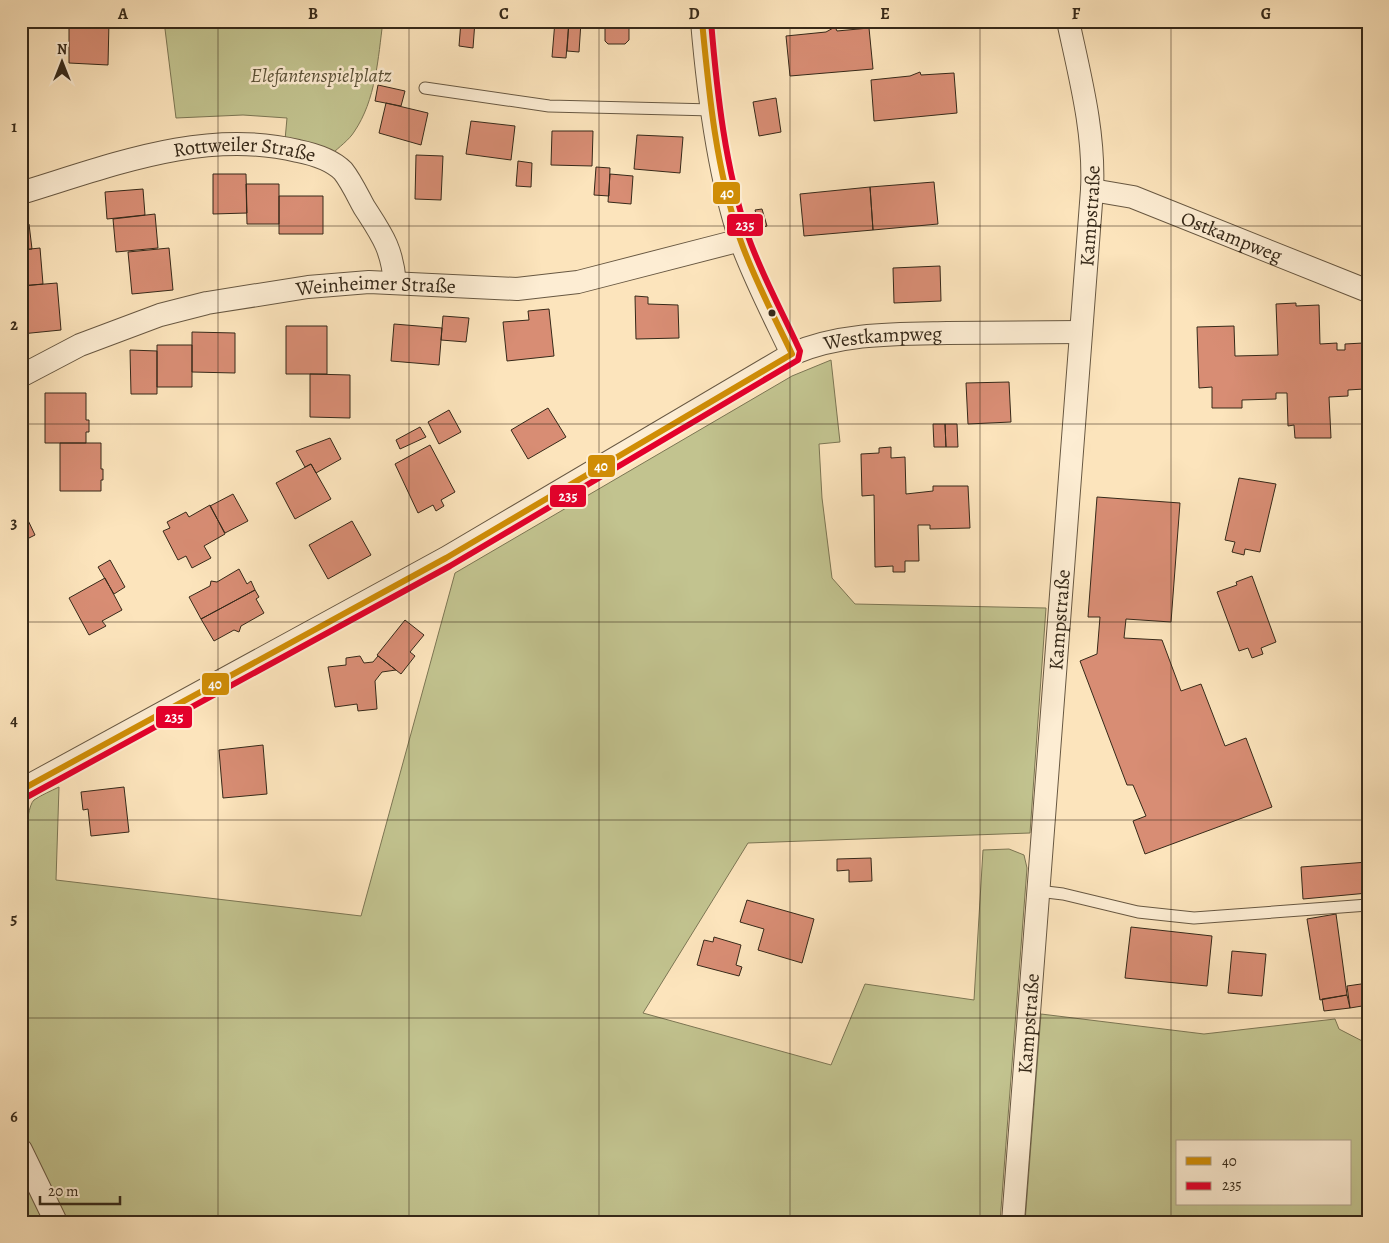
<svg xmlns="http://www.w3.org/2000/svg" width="1389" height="1243" font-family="Alegreya,serif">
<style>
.green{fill:#c2c38f;stroke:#7c7654;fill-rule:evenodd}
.building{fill:#d88d74;stroke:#362919}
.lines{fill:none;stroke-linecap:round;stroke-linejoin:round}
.service-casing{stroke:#685842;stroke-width:13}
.minor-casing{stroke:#685842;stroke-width:24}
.service{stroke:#fdedd3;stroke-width:11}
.minor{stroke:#fdedd3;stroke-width:22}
.bus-1-casing{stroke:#fdedd3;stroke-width:10}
.bus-2-casing{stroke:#fdedd3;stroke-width:10}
.bus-1{stroke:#d08d05;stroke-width:6}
.bus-2{stroke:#e4002b;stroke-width:6}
.grid{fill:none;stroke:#362919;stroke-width:1;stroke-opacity:0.55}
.bus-dot{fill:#362919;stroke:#fdedd3;stroke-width:2}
.labels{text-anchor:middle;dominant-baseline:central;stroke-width:5;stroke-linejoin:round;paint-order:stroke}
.park-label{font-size:20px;font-style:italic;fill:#595036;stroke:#fdedd3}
.street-label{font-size:20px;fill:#362919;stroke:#fdedd3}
.line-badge{stroke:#fdedd3;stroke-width:2}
.badge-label{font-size:14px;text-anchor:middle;font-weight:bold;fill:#fff}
.neatline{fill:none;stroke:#362919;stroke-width:2}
.grid-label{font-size:16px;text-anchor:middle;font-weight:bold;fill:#362919}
</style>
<rect width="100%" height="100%" fill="#fce4bc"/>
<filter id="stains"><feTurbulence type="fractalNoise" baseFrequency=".004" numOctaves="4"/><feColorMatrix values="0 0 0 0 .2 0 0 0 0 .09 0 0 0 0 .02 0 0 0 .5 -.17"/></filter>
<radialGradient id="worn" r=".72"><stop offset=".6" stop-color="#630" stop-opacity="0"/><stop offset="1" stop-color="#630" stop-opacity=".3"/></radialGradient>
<!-- green -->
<path class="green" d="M 164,21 L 383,21 C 378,58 376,100 354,132 C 349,140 339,147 332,154 L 285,140 L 287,118 L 243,115 L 176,118 Z
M 831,360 L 840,442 L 819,444 L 822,498 L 832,578 L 855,604 L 1046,608 L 1030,833 L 748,843 L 643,1013 L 831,1065 L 865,984 L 974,1000 L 983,850 L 1009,849 L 1024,855 L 1027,868 L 1000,1222 L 64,1222 L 21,1126 L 21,892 C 24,874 24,809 34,800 C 41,795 51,791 59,787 L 56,880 L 361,916 L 455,573 L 792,376 Z
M 1041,1014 L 1204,1034 L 1335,1019 L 1339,1029 L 1368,1044 L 1368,1222 L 1025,1222 ZM 1178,1142 L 1350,1142 L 1350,1204 L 1178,1204 Z
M 21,1168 L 47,1222 L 21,1222 Z"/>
<!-- building -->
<path class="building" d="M 69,21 L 109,21 L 108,65 L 69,63 Z
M 461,21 L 475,21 L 473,48 L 459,46 Z
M 555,21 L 569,21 L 566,58 L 552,57 Z
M 569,21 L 581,22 L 579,52 L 567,51 Z
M 589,21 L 629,21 L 629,40 L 625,44 L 608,44 L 605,41 L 605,27 L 589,26 Z
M 835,27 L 837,31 L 869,28 L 873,69 L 790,76 L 786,36 L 826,32 Z
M 920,72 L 921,75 L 954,73 L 957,113 L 874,121 L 871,80 L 910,76 Z
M 378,85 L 405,91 L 401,106 L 375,101 Z
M 776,98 L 781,132 L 759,136 L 753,102 Z
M 386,103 L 428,113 L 421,145 L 379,133 Z
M 471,121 L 515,126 L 511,160 L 466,154 Z
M 552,131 L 593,131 L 592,166 L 551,165 Z
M 637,135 L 683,137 L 680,173 L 634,169 Z
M 416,155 L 443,156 L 441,200 L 415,199 Z
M 518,161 L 532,163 L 531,187 L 516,186 Z
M 596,167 L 610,168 L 609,196 L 594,195 Z
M 213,174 L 246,174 L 247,213 L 213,214 Z
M 610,174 L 633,176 L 631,204 L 608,202 Z
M 934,182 L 938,224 L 873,230 L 870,187 Z
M 246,184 L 279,184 L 279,224 L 247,224 Z
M 870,187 L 873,230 L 804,236 L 800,194 Z
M 143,189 L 145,215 L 107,219 L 105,192 Z
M 279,196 L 323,196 L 323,234 L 279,234 Z
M 762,209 L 767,226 L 760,228 L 755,210 Z
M 155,214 L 158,248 L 116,252 L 113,219 Z
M 21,224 L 29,224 L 32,249 L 21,250 Z
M 40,248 L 43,284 L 21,286 L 21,250 Z
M 169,248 L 173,290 L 132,294 L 128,252 Z
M 940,266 L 941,301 L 894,303 L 893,268 Z
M 57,283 L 61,330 L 21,334 L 21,286 Z
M 635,296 L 648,297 L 648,304 L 678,305 L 679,338 L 636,339 Z
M 1296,303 L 1296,306 L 1319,305 L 1320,344 L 1337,343 L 1337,350 L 1345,350 L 1345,344 L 1363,343 L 1364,389 L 1348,390 L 1348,396 L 1329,397 L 1331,438 L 1295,438 L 1294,425 L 1288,426 L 1287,393 L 1276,393 L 1276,399 L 1242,400 L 1242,408 L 1212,408 L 1212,387 L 1199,388 L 1197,327 L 1234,326 L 1235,356 L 1278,355 L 1276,304 Z
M 549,309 L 554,356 L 507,361 L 503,322 L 529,320 L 528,311 Z
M 443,316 L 469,318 L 466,342 L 441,340 Z
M 394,324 L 442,328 L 439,365 L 391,361 Z
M 286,326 L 327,326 L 327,374 L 286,374 Z
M 192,332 L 235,333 L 235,373 L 192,372 Z
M 157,345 L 192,345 L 192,387 L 157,387 Z
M 130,350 L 157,351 L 157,394 L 131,394 Z
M 310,374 L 350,375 L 350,418 L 310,417 Z
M 1009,382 L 1011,422 L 968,424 L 966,383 Z
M 45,393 L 86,393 L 86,420 L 89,420 L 89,432 L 86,432 L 86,443 L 45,443 Z
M 548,408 L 566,437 L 528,459 L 511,430 Z
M 449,410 L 461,432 L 439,444 L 428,422 Z
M 933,424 L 945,424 L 946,447 L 934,447 Z
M 945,424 L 957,424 L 958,447 L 946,447 Z
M 420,427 L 426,437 L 400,449 L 396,440 Z
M 330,438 L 341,459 L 316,473 L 311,464 L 305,467 L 296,451 Z
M 60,443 L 101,443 L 101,469 L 103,469 L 103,480 L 101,480 L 101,491 L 60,491 Z
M 430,445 L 455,492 L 441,500 L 444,506 L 436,511 L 433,505 L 418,513 L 395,464 Z
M 891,447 L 891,458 L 905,457 L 906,494 L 933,491 L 933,486 L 968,486 L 970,528 L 930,529 L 930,525 L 918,525 L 919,561 L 905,561 L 905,572 L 893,572 L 893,566 L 875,567 L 874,495 L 862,496 L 861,454 L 879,453 L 879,448 Z
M 311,464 L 331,499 L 295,519 L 276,483 Z
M 1239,478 L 1276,484 L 1260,552 L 1245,549 L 1244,555 L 1232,552 L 1235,542 L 1225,540 Z
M 233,494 L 248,521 L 225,533 L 210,506 Z
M 1097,497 L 1180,503 L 1171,622 L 1126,619 L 1124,638 L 1162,640 L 1181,691 L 1201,684 L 1225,746 L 1246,738 L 1272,807 L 1145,854 L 1133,821 L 1146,816 L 1133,785 L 1127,785 L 1080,661 L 1097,654 L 1100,617 L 1088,617 Z
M 210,505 L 225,534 L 204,546 L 211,558 L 192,568 L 186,556 L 178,560 L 163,531 L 170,528 L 167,522 L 186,512 L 189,517 Z
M 25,514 L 35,535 L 21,542 L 21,516 Z
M 352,521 L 371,555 L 328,579 L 309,545 Z
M 110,560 L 125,587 L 114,594 L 98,567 Z
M 239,569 L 247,584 L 251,581 L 255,590 L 201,619 L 189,597 L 210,586 L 211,581 L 217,582 Z
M 1252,576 L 1276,642 L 1261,648 L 1263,654 L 1252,658 L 1248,648 L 1239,651 L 1217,592 L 1237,585 L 1236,582 Z
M 105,578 L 122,610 L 102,621 L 106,626 L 89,635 L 69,598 Z
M 255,590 L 259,597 L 256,599 L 264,613 L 241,626 L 239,632 L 234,630 L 214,641 L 201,619 Z
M 405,620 L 424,635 L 410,652 L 415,656 L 401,674 L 377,655 Z
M 360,656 L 364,663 L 373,662 L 378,656 L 396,670 L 382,672 L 375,681 L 377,709 L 358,711 L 357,704 L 335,707 L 328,667 L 346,665 L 346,658 Z
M 263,745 L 267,794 L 223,798 L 219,750 Z
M 124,787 L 129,832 L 91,836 L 88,809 L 83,810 L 81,792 Z
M 871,858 L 872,881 L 849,882 L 849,870 L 837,871 L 837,859 Z
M 1368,862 L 1368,893 L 1303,899 L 1301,867 Z
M 747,900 L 814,919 L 802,963 L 758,950 L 764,929 L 740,922 Z
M 1336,914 L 1347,995 L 1320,1000 L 1307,919 Z
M 1131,927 L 1212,936 L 1207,986 L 1125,978 Z
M 714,937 L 741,945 L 736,965 L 742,967 L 739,976 L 697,965 L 704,940 L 713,942 Z
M 1232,951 L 1266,954 L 1262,996 L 1228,993 Z
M 1368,983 L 1368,1005 L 1350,1008 L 1347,986 Z
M 1347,995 L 1350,1008 L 1324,1011 L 1322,999 Z"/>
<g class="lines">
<!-- service casing -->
<g class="service-casing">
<path id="service" d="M 425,88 L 549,106 L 713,110
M 1038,891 L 1063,894 L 1138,912 L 1194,918 L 1368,905"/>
</g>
<!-- minor casing -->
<g class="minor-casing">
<g id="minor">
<path d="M 702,21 C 708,92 718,172 740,239 C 754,278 774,316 792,354"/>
<path id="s1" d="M 1092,190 L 1133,197 L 1368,291"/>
<path id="s2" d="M 21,193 C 110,166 204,128 298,151 C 313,154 332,160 343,171 C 351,181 358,196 364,207 C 382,235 392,248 395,283"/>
<path id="s3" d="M 21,376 L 80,345 L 160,315 L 207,303 L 308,287 L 369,282 L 517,289 L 578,282 L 741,240"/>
<path id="s4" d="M 21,790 L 446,558 L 792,354 C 841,333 894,334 947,333 C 991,333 1036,332 1081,332"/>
<path d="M 21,1150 L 56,1222"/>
<path id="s5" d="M 1013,1222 L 1092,190 C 1095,133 1080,77 1068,21"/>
</g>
</g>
<!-- service -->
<use href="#service" class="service"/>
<!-- minor -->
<use href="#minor" class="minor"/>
<!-- bus-1 casing -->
<g class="bus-1-casing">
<path id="bus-1" d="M 702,21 C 709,94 716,169 740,239 C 754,279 774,316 792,354
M 21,790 L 446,558 L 792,354"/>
</g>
<!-- bus-2 casing -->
<g class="bus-2-casing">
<path id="bus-2" d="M 25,798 L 450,566 L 798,360 L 800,351 C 783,313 762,276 748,236 C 725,167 717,93 711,21"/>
</g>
<!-- bus-1 -->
<use href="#bus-1" class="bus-1"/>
<!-- bus-2 -->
<use href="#bus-2" class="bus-2"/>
</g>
<!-- grid -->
<path class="grid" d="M 218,21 L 218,1222M 409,21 L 409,1222M 599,21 L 599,1222M 790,21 L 790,1222M 980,21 L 980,1222M 1171,21 L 1171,1222M 21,226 L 1368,226M 21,424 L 1368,424M 21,622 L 1368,622M 21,820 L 1368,820M 21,1018 L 1368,1018"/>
<!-- markers -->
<circle class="bus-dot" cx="772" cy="313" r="4.5"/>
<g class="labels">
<!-- park labels -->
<g class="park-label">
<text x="321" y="75">Elefantenspielplatz</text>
</g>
<!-- street labels -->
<g class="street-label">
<text stroke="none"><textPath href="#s2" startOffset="230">Rottweiler Straße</textPath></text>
<text stroke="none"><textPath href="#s5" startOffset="1009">Kampstraße</textPath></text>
<text stroke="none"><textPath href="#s1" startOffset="148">Ostkampweg</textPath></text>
<text stroke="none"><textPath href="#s3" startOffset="371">Weinheimer Straße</textPath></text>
<text stroke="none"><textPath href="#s4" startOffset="979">Westkampweg</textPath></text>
<text stroke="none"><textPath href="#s5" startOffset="604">Kampstraße</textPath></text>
<text stroke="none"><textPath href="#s5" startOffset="199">Kampstraße</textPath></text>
</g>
</g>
<g class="line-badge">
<rect x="712" y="181" width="29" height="24" rx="5" fill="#d08d05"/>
<rect x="726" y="213" width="38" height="24" rx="5" fill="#e4002b"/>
<rect x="587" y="454" width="29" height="24" rx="5" fill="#d08d05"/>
<rect x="549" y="484" width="38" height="24" rx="5" fill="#e4002b"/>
<rect x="201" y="672" width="29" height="24" rx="5" fill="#d08d05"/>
<rect x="155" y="705" width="38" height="24" rx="5" fill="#e4002b"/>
</g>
<g class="badge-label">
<text x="727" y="198">40</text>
<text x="745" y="230">235</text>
<text x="601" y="471">40</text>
<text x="568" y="501">235</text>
<text x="215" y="689">40</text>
<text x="174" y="722">235</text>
</g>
<!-- margin -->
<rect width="1389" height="1243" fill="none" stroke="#fce4bc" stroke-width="55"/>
<!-- legend -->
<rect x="1176" y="1140" width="175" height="65" fill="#fdedd3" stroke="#ad9f89"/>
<rect x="1186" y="1157" width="25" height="8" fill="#d08d05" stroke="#ad9f89"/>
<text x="1222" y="1166" font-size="15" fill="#362919">40</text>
<rect x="1186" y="1182" width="25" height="8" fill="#e4002b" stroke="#ad9f89"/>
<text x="1222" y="1190" font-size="15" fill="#362919">235</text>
<!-- north arrow -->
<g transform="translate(62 62)" stroke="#fdedd3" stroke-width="4" paint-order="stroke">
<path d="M0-4L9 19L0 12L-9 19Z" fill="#362919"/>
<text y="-8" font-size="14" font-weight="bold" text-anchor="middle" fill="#362919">N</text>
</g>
<!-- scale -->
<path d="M40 1196v8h80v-8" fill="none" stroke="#362919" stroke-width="2.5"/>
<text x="48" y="1196" font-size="15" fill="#362919" stroke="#fdedd3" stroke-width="4" paint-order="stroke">20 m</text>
<rect x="28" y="28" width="1334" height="1188" class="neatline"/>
<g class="grid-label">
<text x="123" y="19">A</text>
<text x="313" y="19">B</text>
<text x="504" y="19">C</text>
<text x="694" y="19">D</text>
<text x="885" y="19">E</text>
<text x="1076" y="19">F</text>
<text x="1266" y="19">G</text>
<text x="14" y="132">1</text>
<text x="14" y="330">2</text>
<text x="14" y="528">3</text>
<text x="14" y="726">4</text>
<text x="14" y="924">5</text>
<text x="14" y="1122">6</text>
</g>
<rect width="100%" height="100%" filter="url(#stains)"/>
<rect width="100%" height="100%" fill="url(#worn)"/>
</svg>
